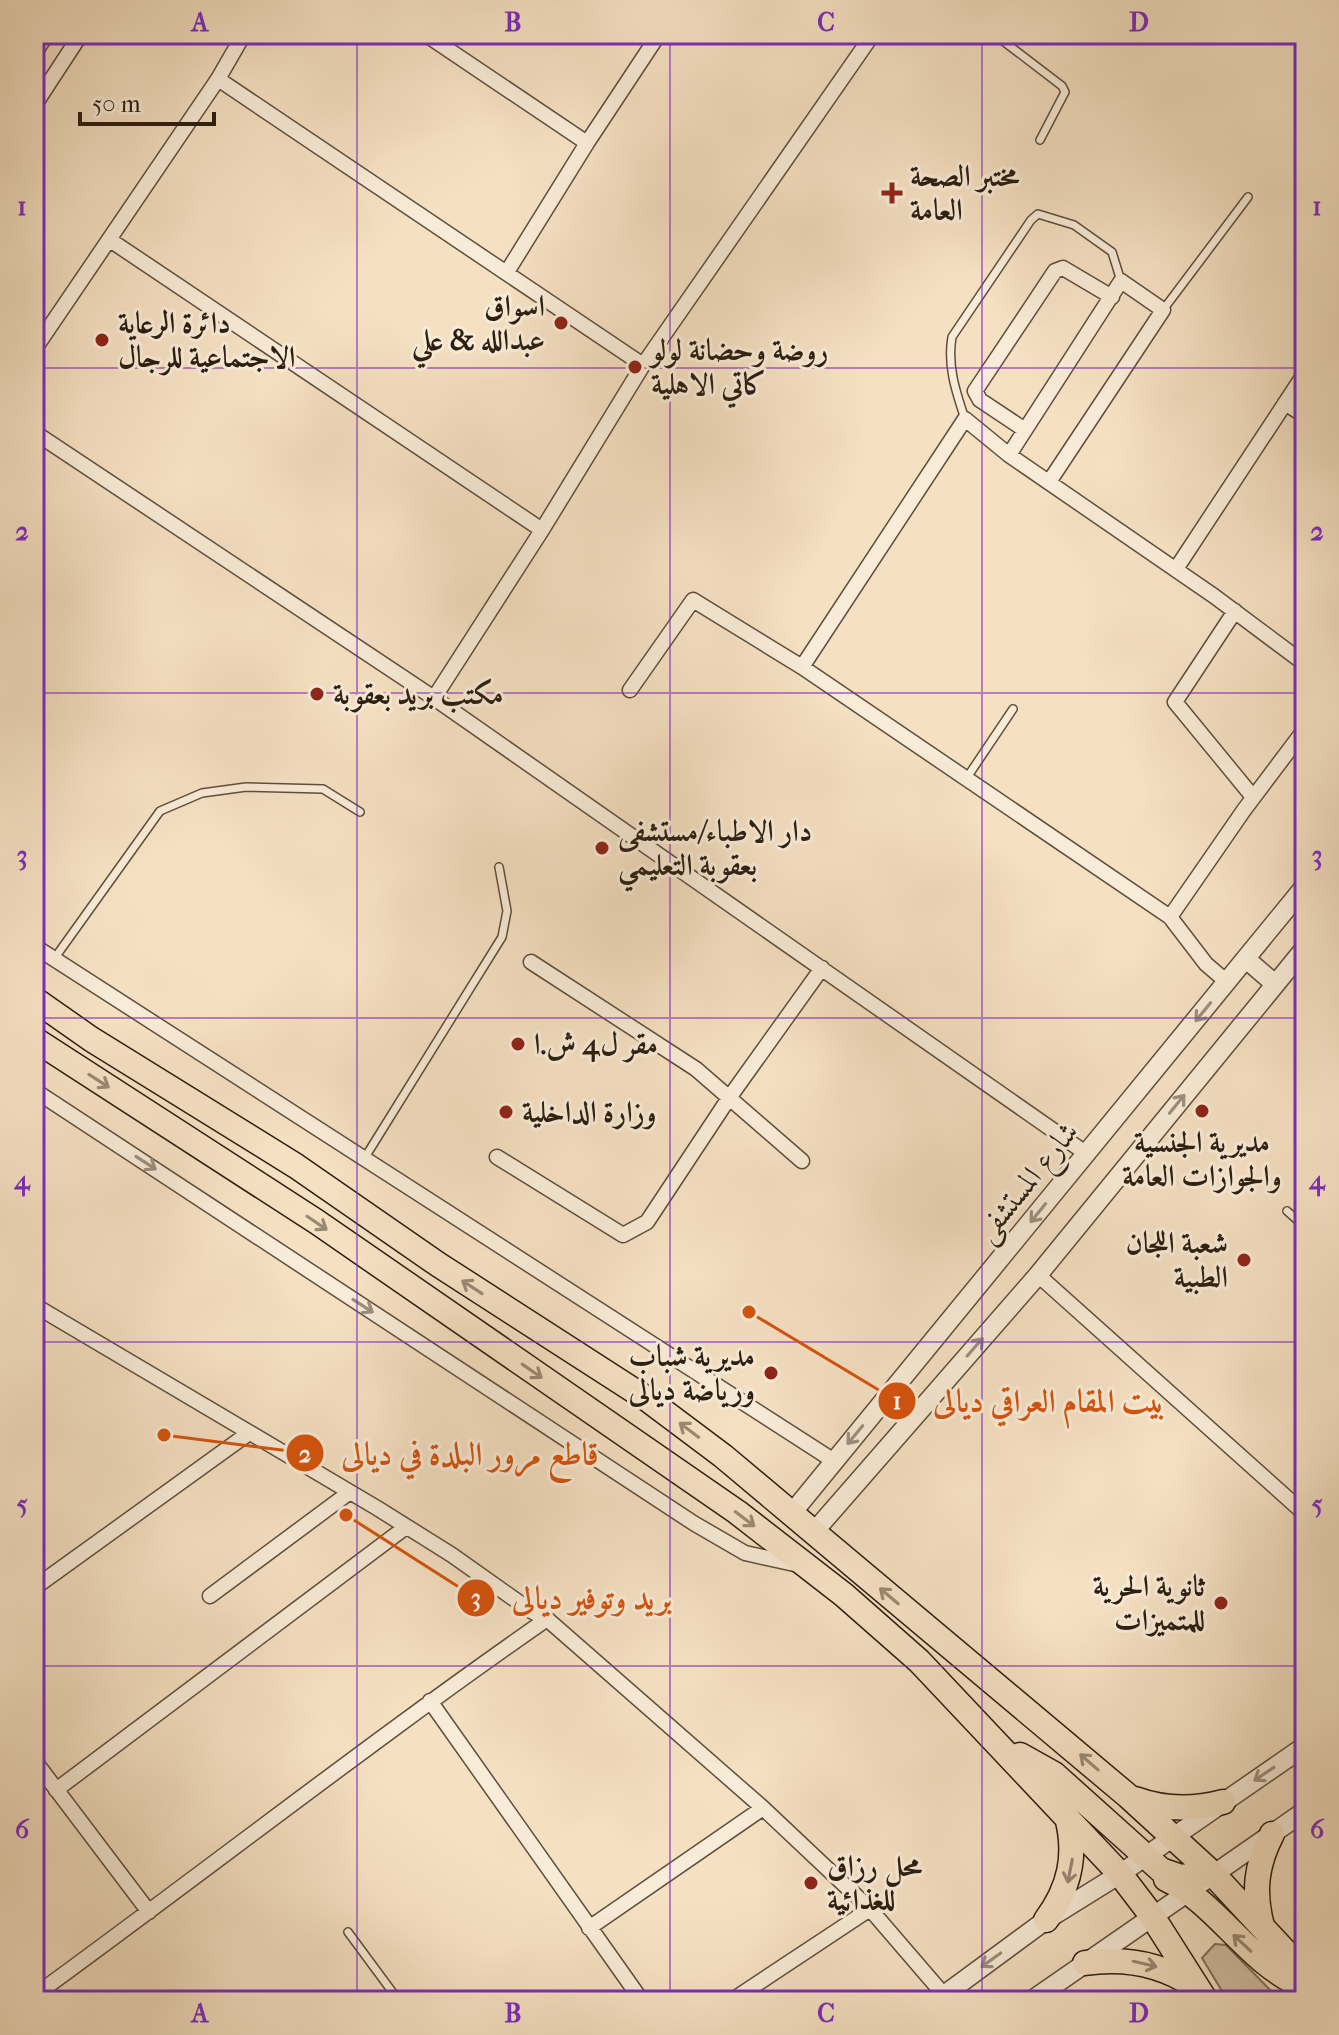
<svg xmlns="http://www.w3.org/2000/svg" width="1339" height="2035" font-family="'IM FELL French Canon',Amiri,serif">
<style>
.green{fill:#d3bfa4;stroke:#7f6e5a;stroke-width:2}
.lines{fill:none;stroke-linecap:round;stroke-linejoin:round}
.service-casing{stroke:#5e4e3d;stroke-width:10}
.minor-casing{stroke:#5e4e3d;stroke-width:17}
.tertiary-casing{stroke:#5e4e3d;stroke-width:21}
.primary-casing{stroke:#2b1e11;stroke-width:27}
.service{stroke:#f8ebd7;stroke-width:7}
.minor{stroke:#f8ebd7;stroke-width:14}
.tertiary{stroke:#f8ebd7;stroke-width:18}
.primary{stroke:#f5e0c2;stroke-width:24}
.oneway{stroke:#9c8f7e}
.oneway2{stroke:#9a8972}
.grid{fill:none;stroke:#7b2cbf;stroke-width:2;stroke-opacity:0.55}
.poi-dot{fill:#8f2418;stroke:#f8ebd7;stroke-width:3}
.labels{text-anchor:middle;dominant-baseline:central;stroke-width:6;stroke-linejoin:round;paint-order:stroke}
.poi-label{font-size:30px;font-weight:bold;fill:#2b1e11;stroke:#f8ebd7;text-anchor:start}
.street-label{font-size:30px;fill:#2b1e11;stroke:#f8ebd7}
.leader{fill:none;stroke:#d5530c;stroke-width:3}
.callout-dot{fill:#d5530c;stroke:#f8ebd7;stroke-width:3}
.mark-label{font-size:24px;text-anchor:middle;font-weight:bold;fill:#fff}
.callout-label{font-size:32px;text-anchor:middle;font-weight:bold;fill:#d5530c;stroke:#f8ebd7;stroke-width:6;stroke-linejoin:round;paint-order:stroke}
.neatline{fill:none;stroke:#7b2cbf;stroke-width:3}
.grid-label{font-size:26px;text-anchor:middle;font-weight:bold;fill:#7b2cbf}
</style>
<rect width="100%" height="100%" fill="#f5e0c2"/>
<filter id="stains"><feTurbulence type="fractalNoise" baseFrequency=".0025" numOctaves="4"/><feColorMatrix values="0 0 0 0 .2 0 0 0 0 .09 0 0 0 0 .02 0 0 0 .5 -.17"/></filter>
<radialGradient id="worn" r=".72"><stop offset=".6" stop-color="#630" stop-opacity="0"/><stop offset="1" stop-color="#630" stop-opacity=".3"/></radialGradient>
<!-- green -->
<path class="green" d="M 1215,1944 L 1226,1945 L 1281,2001 L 1228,2001 L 1202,1958 Z"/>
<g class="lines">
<!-- service casing -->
<g class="service-casing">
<path id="service" d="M 994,34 L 1062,86 L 1065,92 L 1040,140
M 1163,310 L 1248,197
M 965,419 C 956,392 947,366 952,337 L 1031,220 L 1038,214 L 1074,225 L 1112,252 L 1121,281
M 966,779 L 1013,709
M 54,959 L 160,811 L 202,793 L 246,787 L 323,789 L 360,812
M 364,1159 L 502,937 L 507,911 L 499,867
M 1287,1211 L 1305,1227
M 348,1932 L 399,2001"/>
</g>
<!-- minor casing -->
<g class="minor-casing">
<path id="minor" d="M 425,34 L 587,143
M 34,54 L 47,34
M 218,79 L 643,365
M 34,106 L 81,34
M 110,240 L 542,530
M 507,272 L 587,143 L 659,34
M 34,350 L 218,79 L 244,34
M 1285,403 L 1305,416
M 1025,430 L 980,400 L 975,391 L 1055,271 L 1063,268 L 1112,297
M 34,432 L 434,698 L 1087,1154
M 1009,455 L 1121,281 L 1163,310 L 1049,482
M 1176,569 L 1305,373
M 1235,611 L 1175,702 L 1253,797
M 802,667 L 965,419 L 1009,455 L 1214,596 L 1305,664
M 630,690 L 693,600 L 802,667 L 1170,917 L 1206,964 L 1227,982
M 434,698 L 542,530 L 643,365 L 873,34
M 1170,917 L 1244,810 L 1305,729
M 34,946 L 834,1461
M 531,962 L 696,1069 L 802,1161
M 34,1090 L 695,1524 L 745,1553 L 799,1565
M 497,1157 L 623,1235 L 647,1222 L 729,1098 L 822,968
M 1038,1275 L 1305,1514
M 34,1305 L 377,1508 L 452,1555 L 531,1611 L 547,1619 L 763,1808 L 870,1909 L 944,1995
M 34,1588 L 249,1433
M 210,1596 L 350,1492
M 430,1701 L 642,2001
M 34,1760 L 149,1912
M 56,1790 L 406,1527
M 589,1928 L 763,1808
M 34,1996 C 206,1871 373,1740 547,1619
M 731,2001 L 870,1909"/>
</g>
<!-- tertiary casing -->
<g class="tertiary-casing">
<path id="tertiary" d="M 1246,959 L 1275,984
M 792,1513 L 1305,886
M 813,1533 L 1038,1275 L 1305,948
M 936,2001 L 1046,1920 L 1120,1874 L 1305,1746
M 1031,2001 L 1305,1811"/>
</g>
<!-- primary casing -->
<g class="primary-casing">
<path id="primary" d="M 34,999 L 91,1039 L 296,1166 L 439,1265 L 647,1399 L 723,1456 L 1128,1796 L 1212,1873 L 1305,1973
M 34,1039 L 317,1222 L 737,1512 L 844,1595 L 919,1661 L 1120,1874 L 1152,1916 L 1206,2001
M 1020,1755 L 1054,1774 L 1161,1870 L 1181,1877 L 1212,1873
M 1135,1799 C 1165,1810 1193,1810 1223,1802
M 1166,1879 C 1219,1904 1248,1964 1305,1987
M 1046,1920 C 1070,1888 1077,1855 1067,1817
M 1262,1926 C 1253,1892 1256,1865 1272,1834
M 1085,1963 C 1124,1957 1159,1963 1193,1985"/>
</g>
<!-- service -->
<use href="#service" class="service"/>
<!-- minor -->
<use href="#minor" class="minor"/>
<!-- tertiary -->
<use href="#tertiary" class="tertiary"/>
<!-- primary -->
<use href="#primary" class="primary"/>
</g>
<!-- one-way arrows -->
<defs><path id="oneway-shaft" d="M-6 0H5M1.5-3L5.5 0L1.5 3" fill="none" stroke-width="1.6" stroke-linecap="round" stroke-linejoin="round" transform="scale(2)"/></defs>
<g class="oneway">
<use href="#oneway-shaft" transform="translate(1203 1012) rotate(129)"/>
<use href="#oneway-shaft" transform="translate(1177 1104) rotate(-51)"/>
<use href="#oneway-shaft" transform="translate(146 1163) rotate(33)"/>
<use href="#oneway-shaft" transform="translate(1038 1213) rotate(129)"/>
<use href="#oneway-shaft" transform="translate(363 1306) rotate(33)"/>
<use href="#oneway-shaft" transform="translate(975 1347) rotate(-49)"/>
<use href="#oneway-shaft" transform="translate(855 1435) rotate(130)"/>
<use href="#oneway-shaft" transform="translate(1264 1774) rotate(146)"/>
<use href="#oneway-shaft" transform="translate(991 1960) rotate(144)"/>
</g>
<g class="oneway2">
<use href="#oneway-shaft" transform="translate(99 1081) rotate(33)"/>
<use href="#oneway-shaft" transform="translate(317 1223) rotate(34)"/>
<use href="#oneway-shaft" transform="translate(472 1287) rotate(-147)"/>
<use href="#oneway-shaft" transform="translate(532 1371) rotate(35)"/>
<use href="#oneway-shaft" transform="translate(689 1430) rotate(-143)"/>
<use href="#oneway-shaft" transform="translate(745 1519) rotate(37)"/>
<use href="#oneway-shaft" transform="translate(889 1596) rotate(-140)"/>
<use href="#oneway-shaft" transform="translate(1089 1762) rotate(-139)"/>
<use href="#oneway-shaft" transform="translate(1070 1871) rotate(101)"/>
<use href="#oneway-shaft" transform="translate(1242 1943) rotate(-137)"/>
<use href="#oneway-shaft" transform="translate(1145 1964) rotate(13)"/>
</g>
<!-- grid -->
<path class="grid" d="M 357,34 L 357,2001M 670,34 L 670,2001M 982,34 L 982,2001M 34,368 L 1305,368M 34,693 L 1305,693M 34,1018 L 1305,1018M 34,1342 L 1305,1342M 34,1666 L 1305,1666"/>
<!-- markers -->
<g class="poi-dot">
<path d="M888 181h8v8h8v8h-8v8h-8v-8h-8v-8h8z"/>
<circle cx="561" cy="323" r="8"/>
<circle cx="102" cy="340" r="8"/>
<circle cx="635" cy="367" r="8"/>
<circle cx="317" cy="694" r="8"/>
<circle cx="602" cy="848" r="8"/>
<circle cx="518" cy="1044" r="8"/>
<circle cx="1202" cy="1111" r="8"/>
<circle cx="506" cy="1112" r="8"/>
<circle cx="1244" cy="1260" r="8"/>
<circle cx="771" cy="1373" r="8"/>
<circle cx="1221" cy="1603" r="8"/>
<circle cx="811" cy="1883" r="8"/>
</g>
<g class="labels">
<!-- poi labels -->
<g class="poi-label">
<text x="910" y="176">مختبر الصحة<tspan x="910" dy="34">العامة</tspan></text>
<text x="545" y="306" text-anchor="end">اسواق<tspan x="545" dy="34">عبدالله &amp; علي</tspan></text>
<text x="118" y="323">دائرة الرعاية<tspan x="118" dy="34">الاجتماعية للرجال</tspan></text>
<text x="651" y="350">روضة وحضانة لولو<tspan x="651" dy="34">كاتي الاهلية</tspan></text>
<text x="333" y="694">مكتب بريد بعقوبة</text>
<text x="618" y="831">دار الاطباء/مستشفى<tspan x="618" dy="34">بعقوبة التعليمي</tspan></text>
<text x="534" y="1044">مقر ل4 ش.ا</text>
<text x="522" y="1112">وزارة الداخلية</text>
<text x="1202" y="1142" text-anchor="middle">مديرية الجنسية<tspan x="1202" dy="34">والجوازات العامة</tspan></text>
<text x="1228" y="1243" text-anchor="end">شعبة اللجان<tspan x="1228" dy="34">الطبية</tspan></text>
<text x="755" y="1356" text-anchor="end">مديرية شباب<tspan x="755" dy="34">ورياضة ديالى</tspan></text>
<text x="1205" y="1586" text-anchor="end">ثانوية الحرية<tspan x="1205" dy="34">للمتميزات</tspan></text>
<text x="827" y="1866">محل رزاق<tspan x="827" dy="34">للغذائية</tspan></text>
</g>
<!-- street labels -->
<g class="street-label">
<text transform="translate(1027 1182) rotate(-51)">شارع المستشفى</text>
</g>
</g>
<!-- callouts -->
<path class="leader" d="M749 1312L897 1401M164 1435L305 1453M346 1515L476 1598"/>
<g class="callout-dot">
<circle cx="749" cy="1312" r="8"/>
<circle cx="164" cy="1435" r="8"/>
<circle cx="346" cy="1515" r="8"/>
<circle cx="897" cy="1401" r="20"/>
<circle cx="305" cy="1453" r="20"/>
<circle cx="476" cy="1598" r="20"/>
</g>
<g class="mark-label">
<text x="897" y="1409">1</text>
<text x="305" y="1462">2</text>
<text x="476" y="1606">3</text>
</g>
<g class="callout-label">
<text x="1049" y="1412">بيت المقام العراقي ديالى</text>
<text x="470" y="1465">قاطع مرور البلدة في ديالى</text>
<text x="592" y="1609">بريد وتوفير ديالى</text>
</g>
<!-- margin -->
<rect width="1339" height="2035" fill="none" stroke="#f5e0c2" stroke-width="88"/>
<!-- scale -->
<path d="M80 112v12h134v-12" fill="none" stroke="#2b1e11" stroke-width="4"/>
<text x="92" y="112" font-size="24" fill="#2b1e11" stroke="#f8ebd7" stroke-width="6" paint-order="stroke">50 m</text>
<rect x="44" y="44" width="1251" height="1947" class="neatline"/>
<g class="grid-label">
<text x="200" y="31">A</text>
<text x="513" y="31">B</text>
<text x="826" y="31">C</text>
<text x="1139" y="31">D</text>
<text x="22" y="215">1</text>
<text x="1317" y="215">1</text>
<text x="22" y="540">2</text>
<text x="1317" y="540">2</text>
<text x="22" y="864">3</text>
<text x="1317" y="864">3</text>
<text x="22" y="1189">4</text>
<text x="1317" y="1189">4</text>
<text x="22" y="1513">5</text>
<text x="1317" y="1513">5</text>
<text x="22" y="1838">6</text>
<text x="1317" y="1838">6</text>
<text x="200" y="2022">A</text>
<text x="513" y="2022">B</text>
<text x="826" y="2022">C</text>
<text x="1139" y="2022">D</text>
</g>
<rect width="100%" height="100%" filter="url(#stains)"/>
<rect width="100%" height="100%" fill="url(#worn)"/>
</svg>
